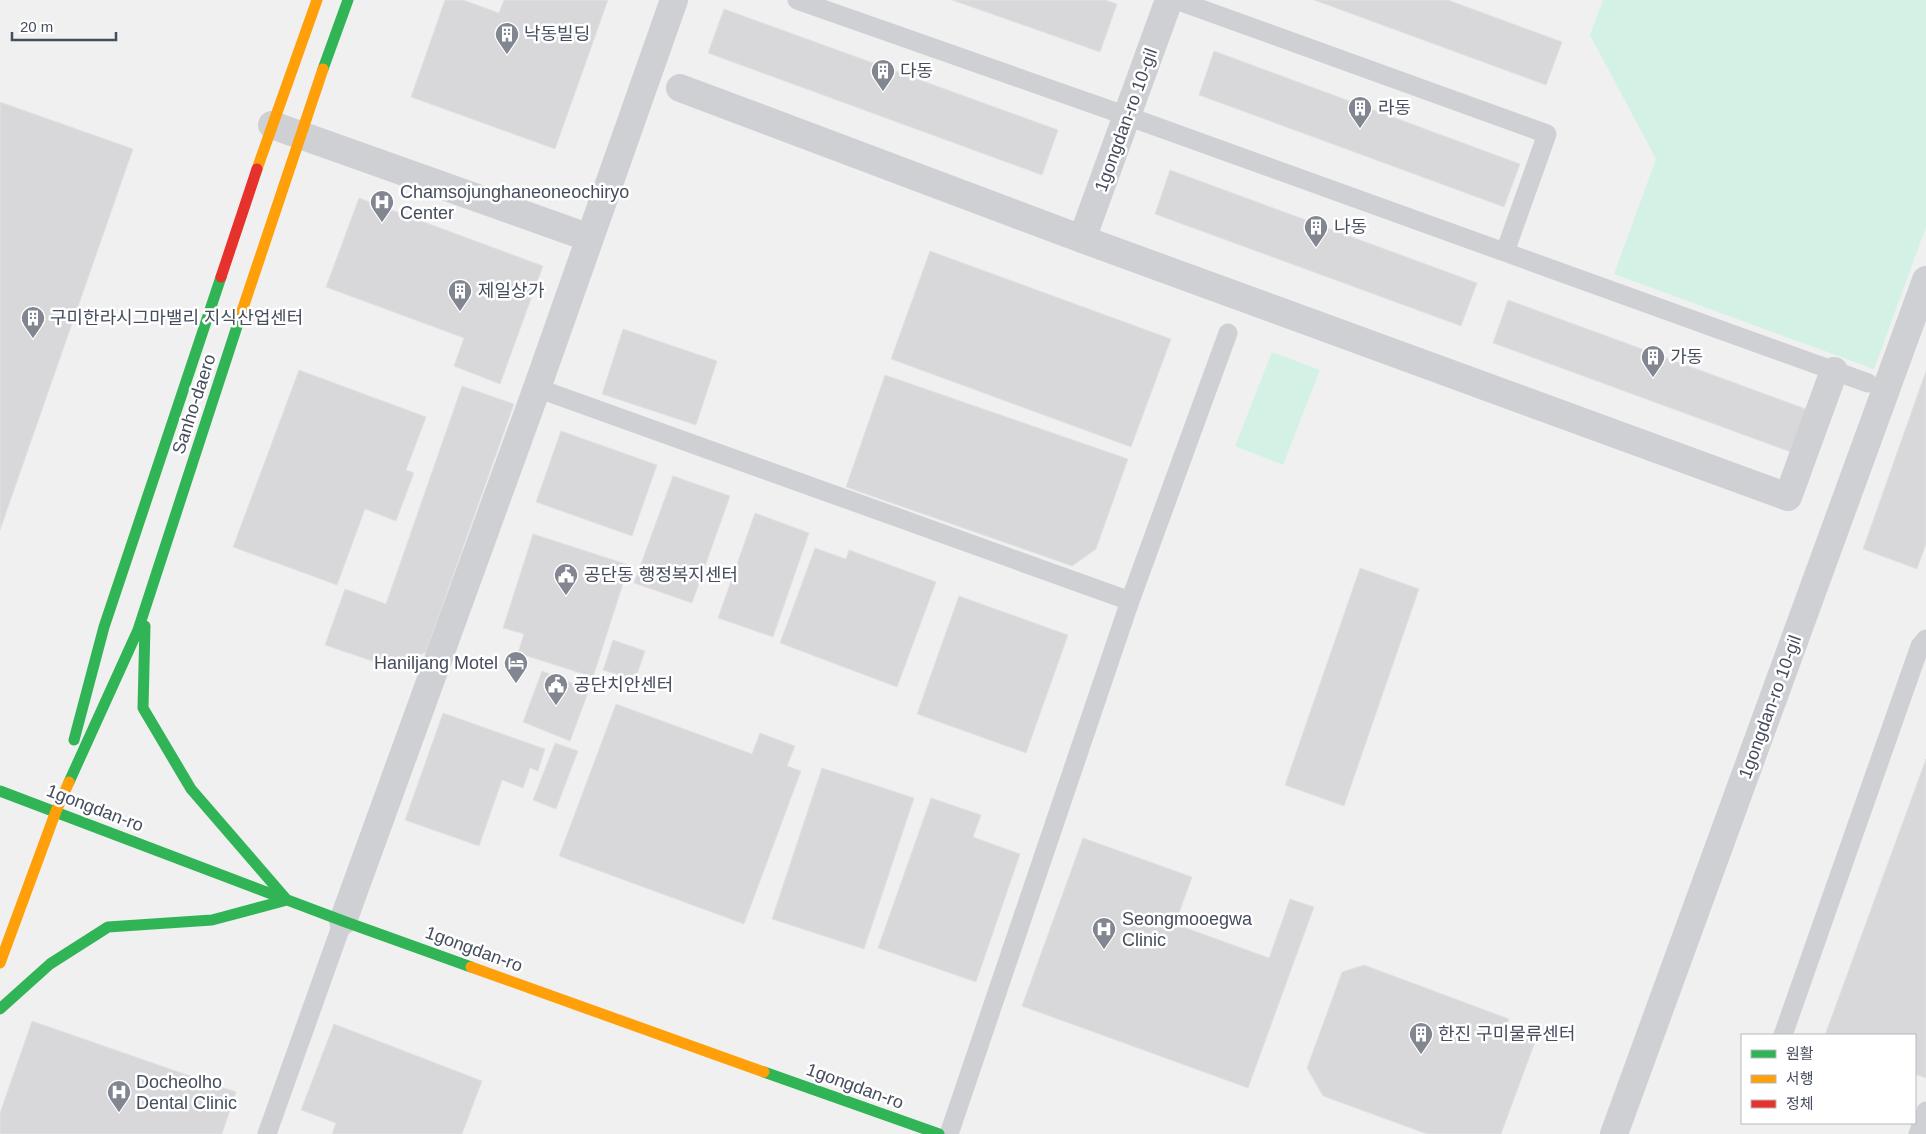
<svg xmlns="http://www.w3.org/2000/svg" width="1926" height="1134" font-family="Arial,'Noto Sans KR',sans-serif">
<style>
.green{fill:#d3f2e5}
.building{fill:#d8d8db;stroke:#e2e1e3}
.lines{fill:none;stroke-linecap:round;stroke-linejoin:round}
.lane{stroke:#ced0d4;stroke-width:19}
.street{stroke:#ced0d4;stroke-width:28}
.fast{stroke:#30b455;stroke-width:11}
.slow{stroke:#ff9f0a;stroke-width:11}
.jam{stroke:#e5322d;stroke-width:11}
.labels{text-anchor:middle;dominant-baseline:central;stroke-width:5;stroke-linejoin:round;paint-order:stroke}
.poi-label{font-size:18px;fill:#454d5e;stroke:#fff;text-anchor:start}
.street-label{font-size:18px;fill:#454d5e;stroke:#fff}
</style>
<rect width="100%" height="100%" fill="#f1f0f0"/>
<!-- green -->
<path class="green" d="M 1603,0 L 1926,0 L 1926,227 L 1874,369 L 1614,274 L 1656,159 L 1590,35 Z
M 1272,352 L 1320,370 L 1283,465 L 1235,446 Z"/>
<!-- building -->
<path class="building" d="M 445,0 L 463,0 L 499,13 L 504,0 L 608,0 L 555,149 L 411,97 Z
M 952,0 L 1105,0 L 1117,4 L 1100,52 Z
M 1314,0 L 1448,0 L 1562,42 L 1546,85 Z
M 724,9 L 1058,130 L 1042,175 L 708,53 Z
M 1214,51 L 1520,164 L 1504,207 L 1199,95 Z
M 0,102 L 133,149 L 0,530 Z
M 1170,170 L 1477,283 L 1461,326 L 1155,214 Z
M 359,198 L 543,266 L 500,384 L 454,366 L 464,338 L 326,287 Z
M 930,251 L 1171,339 L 1131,447 L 891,359 Z
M 1508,300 L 1814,412 L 1799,455 L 1493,343 Z
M 623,329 L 717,361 L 696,425 L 602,394 Z
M 299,370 L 426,417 L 406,470 L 414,473 L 396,521 L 365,509 L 337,585 L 233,547 Z
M 1926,371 L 1926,544 L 1917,569 L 1863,549 Z
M 885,375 L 1128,459 L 1096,549 L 1072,566 L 846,487 Z
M 462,386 L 514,404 L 426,652 L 393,668 L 325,645 L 345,589 L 386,604 Z
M 561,431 L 657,465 L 632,536 L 536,502 Z
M 673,476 L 730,496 L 692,603 L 634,583 Z
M 755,513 L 809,533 L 773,637 L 718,618 Z
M 533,534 L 629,565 L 593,677 L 518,653 L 524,634 L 503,628 Z
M 815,548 L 846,559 L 849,550 L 936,582 L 897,687 L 780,643 Z
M 1360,568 L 1419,589 L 1344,806 L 1285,785 Z
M 959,596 L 1068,635 L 1026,753 L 917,714 Z
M 613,640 L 645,651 L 635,680 L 603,670 Z
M 542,671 L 589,690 L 570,741 L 523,722 Z
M 616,704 L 752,754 L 760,733 L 795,746 L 787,766 L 801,771 L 744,924 L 559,856 Z
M 443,713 L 545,749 L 538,771 L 530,768 L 523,788 L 502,780 L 479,846 L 405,820 Z
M 555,743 L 578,751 L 556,809 L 533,800 Z
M 1926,759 L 1926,1078 L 1915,1074 L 1915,1035 L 1825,1035 Z
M 822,768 L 914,798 L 864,949 L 772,919 Z
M 931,798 L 981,815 L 973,837 L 1020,854 L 976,982 L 878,948 Z
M 1083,838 L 1192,877 L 1175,924 L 1269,958 L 1290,899 L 1314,907 L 1248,1088 L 1022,1006 Z
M 1364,965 L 1509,1019 L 1505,1031 L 1535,1042 L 1501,1134 L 1427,1134 L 1323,1096 L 1307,1068 L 1342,972 Z
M 32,1021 L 236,1092 L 222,1134 L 0,1134 L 0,1113 Z
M 334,1024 L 482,1081 L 462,1134 L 332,1134 L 336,1123 L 301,1110 Z"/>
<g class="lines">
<!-- lane -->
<path class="lane" d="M 797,0 L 1127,116 L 1868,383
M 1176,0 L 1547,134 L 1505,252
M 537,388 L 1130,601
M 1783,1035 L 1920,646 L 1926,639
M 267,1134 L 343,921
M 949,1134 L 1130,601 L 1228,333
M 1918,1134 L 1926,1111"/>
<!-- street -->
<path class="street" d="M 680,88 L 1082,239 L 1788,497 L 1834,371
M 272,125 L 590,238
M 1082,239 L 1169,0
M 343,921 L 537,388 L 674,0
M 1614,1134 L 1926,280"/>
<!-- fast -->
<path class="fast" d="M 323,69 L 348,0
M 74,740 L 104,627 L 221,277
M 69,782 L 138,630 L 242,311
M 0,791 L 343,921 L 471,967
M 0,1009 L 50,964 L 108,927 L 212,920 L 287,900 L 191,789 L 143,708 L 145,626
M 764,1072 L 939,1134"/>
<!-- slow -->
<path class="slow" d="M 257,169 L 317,0
M 242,311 L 323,69
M 0,963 L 56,811 L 69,782
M 471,967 L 764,1072"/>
<!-- jam -->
<path class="jam" d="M 221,277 L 257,169"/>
</g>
<!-- icons -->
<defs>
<g id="building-pin" transform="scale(1.25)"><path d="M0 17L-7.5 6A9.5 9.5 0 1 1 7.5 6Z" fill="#818691" stroke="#fff"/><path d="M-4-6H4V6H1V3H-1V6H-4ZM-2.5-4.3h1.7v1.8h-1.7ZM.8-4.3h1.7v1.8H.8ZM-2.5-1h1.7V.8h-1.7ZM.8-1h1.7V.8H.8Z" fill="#fff"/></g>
<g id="hospital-pin" transform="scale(1.25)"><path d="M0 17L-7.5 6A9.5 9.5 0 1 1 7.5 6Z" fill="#818691" stroke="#fff"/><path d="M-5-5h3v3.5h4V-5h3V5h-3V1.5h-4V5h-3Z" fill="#fff"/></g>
<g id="civic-pin" transform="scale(1.25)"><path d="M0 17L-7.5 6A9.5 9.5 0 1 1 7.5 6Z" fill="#818691" stroke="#fff"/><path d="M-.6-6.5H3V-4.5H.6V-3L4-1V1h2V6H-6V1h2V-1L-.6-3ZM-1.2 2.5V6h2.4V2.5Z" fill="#fff"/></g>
<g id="hotel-pin" transform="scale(1.25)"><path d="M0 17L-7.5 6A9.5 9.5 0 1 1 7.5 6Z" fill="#818691" stroke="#fff"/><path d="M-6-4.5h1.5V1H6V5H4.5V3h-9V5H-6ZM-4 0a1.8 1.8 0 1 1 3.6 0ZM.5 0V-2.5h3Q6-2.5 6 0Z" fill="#fff"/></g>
</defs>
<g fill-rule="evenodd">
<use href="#building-pin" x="507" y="34"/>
<use href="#building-pin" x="883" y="71"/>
<use href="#building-pin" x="1360" y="108"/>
<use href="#hospital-pin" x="382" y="202"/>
<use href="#building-pin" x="1316" y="227"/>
<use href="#building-pin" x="460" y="291"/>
<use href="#building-pin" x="33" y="318"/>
<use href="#building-pin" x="1653" y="357"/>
<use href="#civic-pin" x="566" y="575"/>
<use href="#hotel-pin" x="516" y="663"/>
<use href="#civic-pin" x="556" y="685"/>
<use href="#hospital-pin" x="1104" y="929"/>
<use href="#building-pin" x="1421" y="1034"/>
<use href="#hospital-pin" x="119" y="1092"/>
</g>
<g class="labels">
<!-- poi labels -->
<g class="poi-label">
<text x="524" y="34">낙동빌딩</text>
<text x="900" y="71">다동</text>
<text x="1378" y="108">라동</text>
<text x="400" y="192">Chamsojunghaneoneochiryo<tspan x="400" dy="21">Center</tspan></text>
<text x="1334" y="227">나동</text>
<text x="478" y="291">제일상가</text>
<text x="50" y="318">구미한라시그마밸리 지식산업센터</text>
<text x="1670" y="357">가동</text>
<text x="584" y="575">공단동 행정복지센터</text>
<text x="498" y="663" text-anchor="end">Haniljang Motel</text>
<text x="574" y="685">공단치안센터</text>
<text x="1122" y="919">Seongmooegwa<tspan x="1122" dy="21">Clinic</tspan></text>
<text x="1438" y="1034">한진 구미물류센터</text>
<text x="136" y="1082">Docheolho<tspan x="136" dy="21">Dental Clinic</tspan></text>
</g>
<!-- street labels -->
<g class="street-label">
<text transform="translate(1126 120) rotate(-70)">1gongdan-ro 10-gil</text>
<text transform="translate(194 404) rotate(-72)">Sanho-daero</text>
<text transform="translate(1770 707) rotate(-70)">1gongdan-ro 10-gil</text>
<text transform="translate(95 808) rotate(21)">1gongdan-ro</text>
<text transform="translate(474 949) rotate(20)">1gongdan-ro</text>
<text transform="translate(855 1086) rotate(20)">1gongdan-ro</text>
</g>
</g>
<!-- legend -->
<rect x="1741" y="1034" width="175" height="90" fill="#ffffff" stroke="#b5b8bf"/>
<rect x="1751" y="1050" width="25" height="8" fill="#30b455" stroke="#b5b8bf"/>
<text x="1786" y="1059" font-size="15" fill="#454d5e">원활</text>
<rect x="1751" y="1075" width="25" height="8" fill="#ff9f0a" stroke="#b5b8bf"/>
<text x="1786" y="1084" font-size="15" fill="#454d5e">서행</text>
<rect x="1751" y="1100" width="25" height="8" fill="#e5322d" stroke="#b5b8bf"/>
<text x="1786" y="1109" font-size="15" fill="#454d5e">정체</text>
<!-- scale -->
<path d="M12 32v8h104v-8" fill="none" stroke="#454d5e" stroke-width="2.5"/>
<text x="20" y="32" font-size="15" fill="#454d5e" stroke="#ffffff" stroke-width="4" paint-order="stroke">20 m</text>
</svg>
